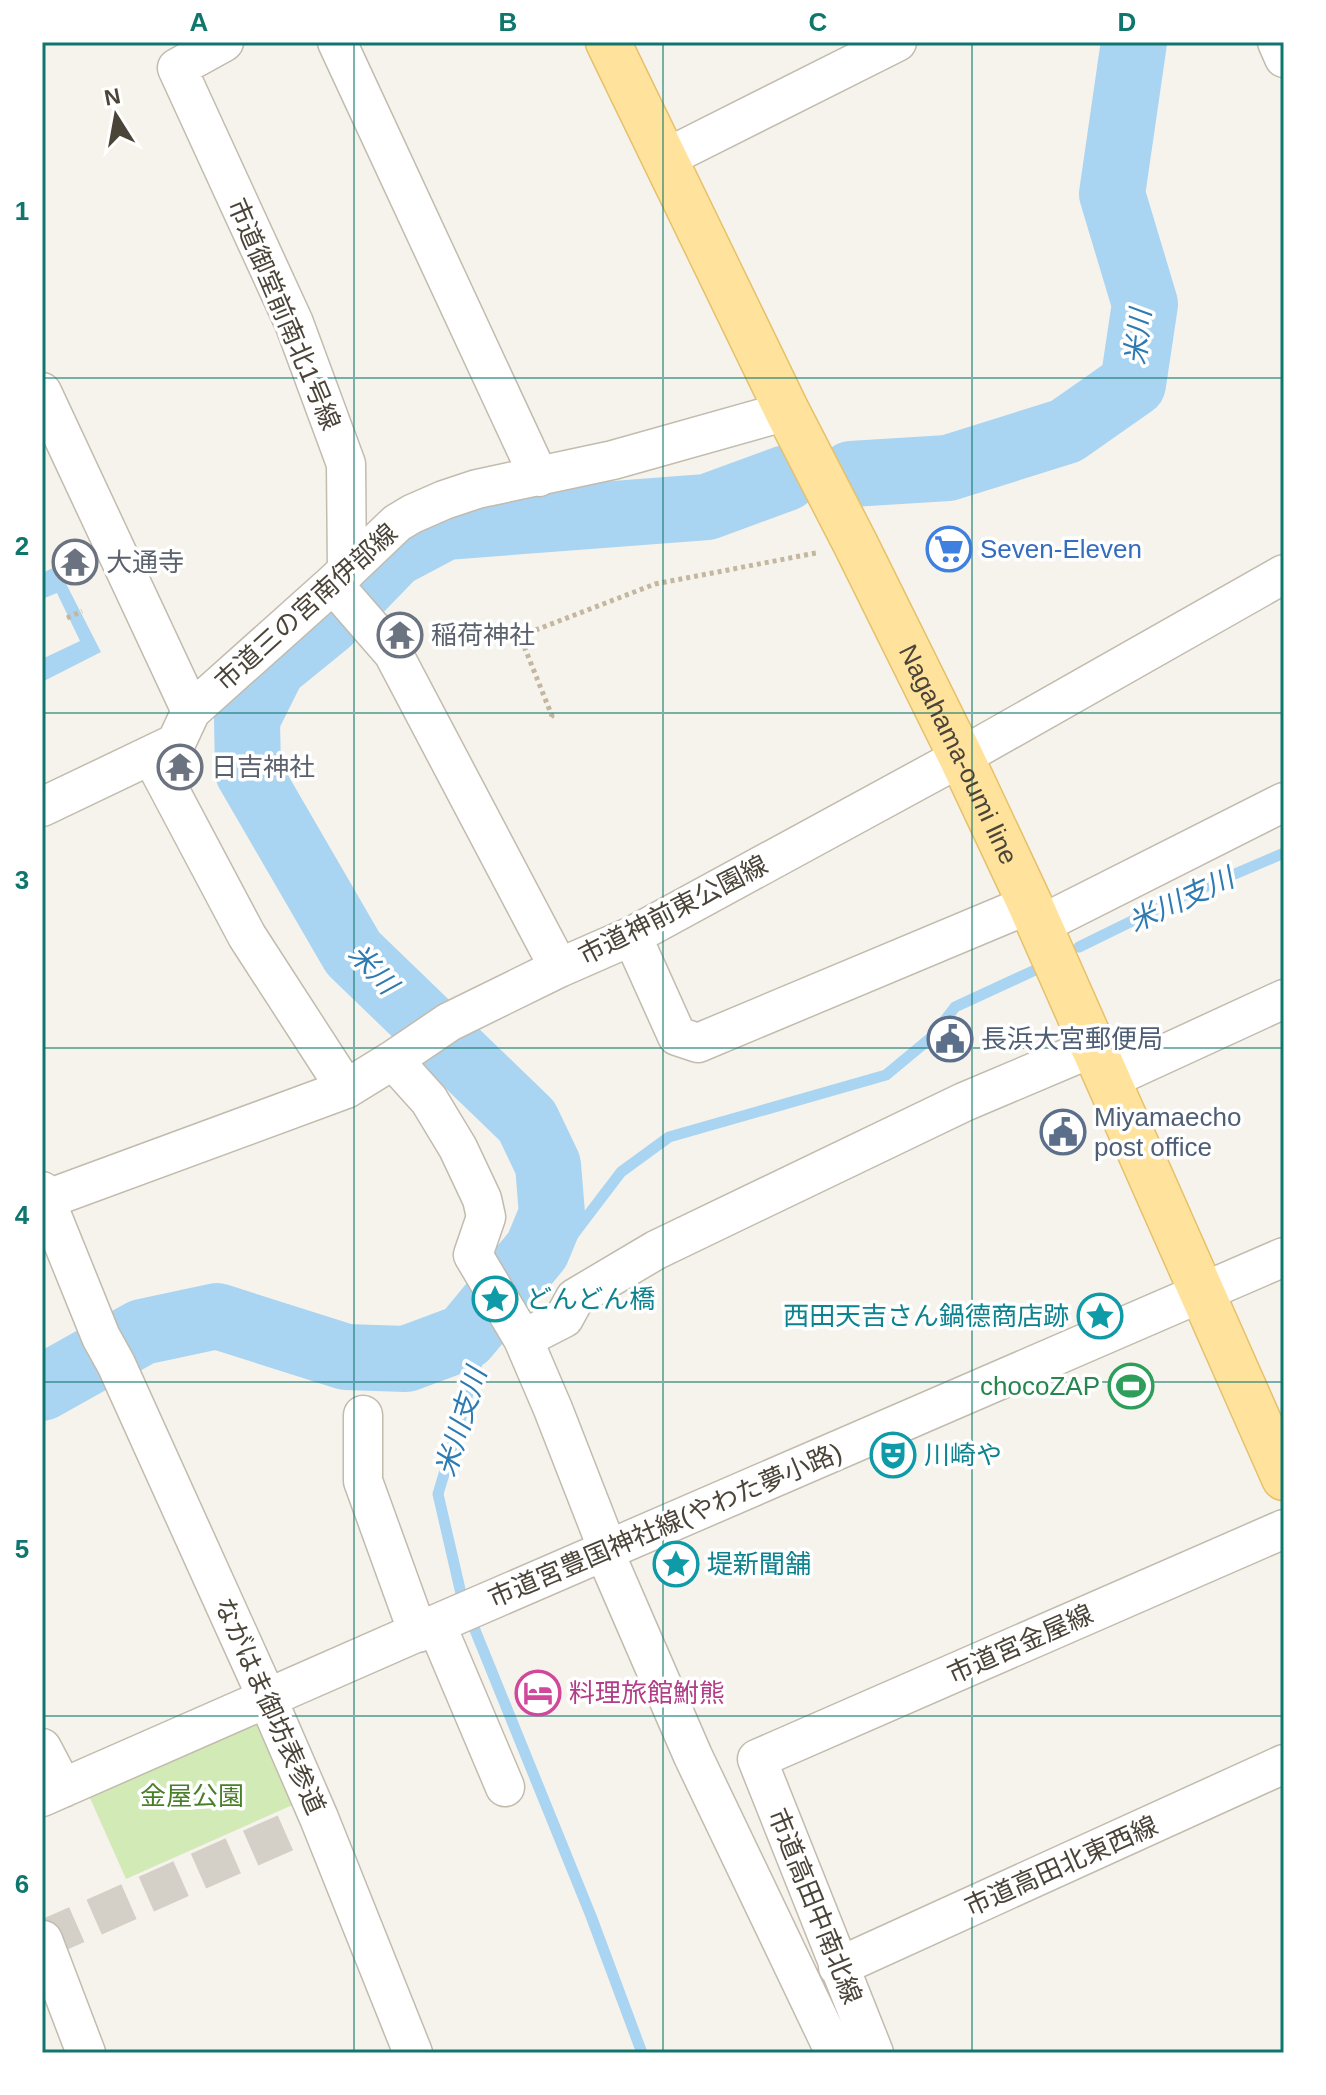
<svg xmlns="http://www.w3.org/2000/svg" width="1326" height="2095" font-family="Helvetica,'Noto Sans JP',sans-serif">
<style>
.green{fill:#d2eab5}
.water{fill:#a9d4f2}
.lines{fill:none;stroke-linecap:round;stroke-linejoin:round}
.stream{stroke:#a9d4f2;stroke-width:11}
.river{stroke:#a9d4f2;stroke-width:66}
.minor-tunnel{stroke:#d4d0c8;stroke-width:38;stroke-dasharray:38 19;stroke-linecap:butt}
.minor-casing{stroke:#c2bbae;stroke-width:41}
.major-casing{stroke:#e6c16a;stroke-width:47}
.path{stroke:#c4b79f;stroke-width:5;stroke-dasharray:4 4;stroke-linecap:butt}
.minor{stroke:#fff;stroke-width:38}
.major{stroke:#ffe39c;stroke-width:44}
.grid{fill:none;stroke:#0f766e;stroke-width:2;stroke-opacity:0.55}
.labels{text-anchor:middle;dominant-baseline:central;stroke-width:7;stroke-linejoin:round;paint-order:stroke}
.street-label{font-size:26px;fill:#4b4439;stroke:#fff}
.shop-label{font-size:26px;fill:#366cbe;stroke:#fff;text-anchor:start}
.worship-label{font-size:26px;fill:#5b616d;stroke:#fff;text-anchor:start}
.service-label{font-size:26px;fill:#4e5e75;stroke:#fff;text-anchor:start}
.culture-label{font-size:26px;fill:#0d838f;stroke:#fff;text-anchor:start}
.leisure-label{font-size:26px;fill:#27864d;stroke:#fff;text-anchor:end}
.hotel-label{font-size:26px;fill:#b23c85;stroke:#fff;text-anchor:start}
.park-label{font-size:26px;fill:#4a7f2a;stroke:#fff}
.water-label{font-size:28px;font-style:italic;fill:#2e7ab2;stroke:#fff}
.neatline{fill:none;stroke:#0f766e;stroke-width:3}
.grid-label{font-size:26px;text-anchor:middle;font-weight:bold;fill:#0f766e}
</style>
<rect width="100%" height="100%" fill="#f6f3ec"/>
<!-- green -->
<path class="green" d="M 258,1713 L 297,1803 L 126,1879 L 86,1789 Z"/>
<!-- water -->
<path class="water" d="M 57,566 L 101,652 L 42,682 L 42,659 L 80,641 L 57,593 L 42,599 L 42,573 Z"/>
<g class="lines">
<!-- stream -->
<path class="stream" d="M 1079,947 L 1181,897 L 1284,853
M 642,2053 L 591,1916 L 462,1598 L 438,1494 L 478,1360 L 621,1172 L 669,1137 L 886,1075 L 933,1036 L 955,1007 L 1033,971"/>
<!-- river -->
<path class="river" d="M 851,474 L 948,468 L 1066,431 L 1133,384 L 1145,304 L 1112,194 L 1134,42
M 42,1388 L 142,1332 L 217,1316 L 346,1357 L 406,1359 L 465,1337 L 537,1250 L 552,1214 L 548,1165 L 527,1121 L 353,953 L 248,772 L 247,719 L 273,667 L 327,623 L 394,554 L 445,527 L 707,507 L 786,478"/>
<!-- minor-tunnel -->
<path class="minor-tunnel" d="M 42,1940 L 319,1818"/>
<!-- minor casing -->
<g class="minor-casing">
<path id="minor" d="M 224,42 L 177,68 L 294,323 L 346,464 L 347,571
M 337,42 L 539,477
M 1277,42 L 1284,58
M 664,159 L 897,42
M 42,392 L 191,711
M 333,584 L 393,653 L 559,968
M 151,755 L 247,936 L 346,1089
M 42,807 L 176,743 L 191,711 L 333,584 L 397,523 L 412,514 L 444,500 L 477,489 L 613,460 L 787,411
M 1040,925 L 1284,802
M 632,936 L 677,1036 L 698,1043 L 1030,904
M 393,1060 L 429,1100 L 458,1148 L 482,1199 L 486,1217 L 473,1255 L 523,1339 L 553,1409 L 608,1550 L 611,1567 L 693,1756 L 835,2053
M 1108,1080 L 1284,999
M 42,1191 L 101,1337 L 116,1364 L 267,1698 L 319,1818 L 413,2053
M 42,1201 L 346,1089 L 393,1060 L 449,1022 L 559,968 L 632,936 L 961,757 L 1284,574
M 523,1339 L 564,1318 L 575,1298 L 656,1250 L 964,1102 L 1094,1047
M 363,1415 L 363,1481 L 418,1633
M 436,1624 L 505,1787
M 42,1748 L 63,1788
M 42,1797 L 436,1624 L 1284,1257
M 43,1940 L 86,2053
M 838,1967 L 1284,1764
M 874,2053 L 757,1759 L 1284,1529"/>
</g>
<!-- major casing -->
<g class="major-casing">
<g id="major">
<path id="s1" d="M 608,42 L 787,411 L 856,545 L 961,757 L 1030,904 L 1284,1478"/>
</g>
</g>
<!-- path -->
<path class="path" d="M 67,618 L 82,611
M 551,717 L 552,716 L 520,636 L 655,584 L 816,553"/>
<!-- minor -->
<use href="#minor" class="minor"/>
<!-- major -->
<use href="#major" class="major"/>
</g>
<!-- grid -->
<path class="grid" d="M 354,42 L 354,2053M 663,42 L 663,2053M 972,42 L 972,2053M 42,378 L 1284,378M 42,713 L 1284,713M 42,1048 L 1284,1048M 42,1382 L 1284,1382M 42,1716 L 1284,1716"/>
<!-- icons -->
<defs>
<g id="supermarket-ring" transform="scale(2.3)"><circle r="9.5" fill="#fff" stroke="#3f7fe0" stroke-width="1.5"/><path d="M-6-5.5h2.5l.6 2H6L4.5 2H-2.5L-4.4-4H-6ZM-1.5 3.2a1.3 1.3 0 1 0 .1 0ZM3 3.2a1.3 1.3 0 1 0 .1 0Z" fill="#3f7fe0"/></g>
<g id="temple-ring" transform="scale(2.3)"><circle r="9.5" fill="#fff" stroke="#6b7280" stroke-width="1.5"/><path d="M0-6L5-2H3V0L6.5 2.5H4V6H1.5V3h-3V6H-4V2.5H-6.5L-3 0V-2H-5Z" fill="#6b7280"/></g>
<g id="civic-ring" transform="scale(2.3)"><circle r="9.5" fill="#fff" stroke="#5c6f8a" stroke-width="1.5"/><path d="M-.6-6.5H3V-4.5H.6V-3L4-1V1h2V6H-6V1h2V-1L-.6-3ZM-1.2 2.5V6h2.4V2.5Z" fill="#5c6f8a"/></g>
<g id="sight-ring" transform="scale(2.3)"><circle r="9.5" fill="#fff" stroke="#0f9aa8" stroke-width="1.5"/><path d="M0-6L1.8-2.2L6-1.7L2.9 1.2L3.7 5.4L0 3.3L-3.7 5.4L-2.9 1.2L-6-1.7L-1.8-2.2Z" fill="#0f9aa8"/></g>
<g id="stadium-ring" transform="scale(2.3)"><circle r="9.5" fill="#fff" stroke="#2e9e5b" stroke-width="1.5"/><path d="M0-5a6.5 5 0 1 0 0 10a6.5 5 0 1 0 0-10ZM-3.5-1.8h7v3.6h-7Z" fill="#2e9e5b"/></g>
<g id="theatre-ring" transform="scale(2.3)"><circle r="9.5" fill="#fff" stroke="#0f9aa8" stroke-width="1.5"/><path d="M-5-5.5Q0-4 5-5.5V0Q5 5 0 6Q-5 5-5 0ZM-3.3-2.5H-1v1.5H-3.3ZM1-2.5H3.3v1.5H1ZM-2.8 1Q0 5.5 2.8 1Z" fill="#0f9aa8"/></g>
<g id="hotel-ring" transform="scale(2.3)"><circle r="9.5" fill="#fff" stroke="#d1479c" stroke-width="1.5"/><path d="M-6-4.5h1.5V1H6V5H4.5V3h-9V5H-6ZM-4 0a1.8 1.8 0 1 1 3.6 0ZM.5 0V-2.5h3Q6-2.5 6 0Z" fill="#d1479c"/></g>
</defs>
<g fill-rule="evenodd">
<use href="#supermarket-ring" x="949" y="549"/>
<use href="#temple-ring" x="75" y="562"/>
<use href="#temple-ring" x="400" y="635"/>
<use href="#temple-ring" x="180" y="767"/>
<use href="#civic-ring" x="950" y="1039"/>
<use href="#civic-ring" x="1063" y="1132"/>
<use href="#sight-ring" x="495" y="1299"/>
<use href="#sight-ring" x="1100" y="1316"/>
<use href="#stadium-ring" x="1131" y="1386"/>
<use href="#theatre-ring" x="893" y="1455"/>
<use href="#sight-ring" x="676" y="1564"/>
<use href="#hotel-ring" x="538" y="1693"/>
</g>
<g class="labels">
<!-- street labels -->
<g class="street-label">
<text transform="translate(284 314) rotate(67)">市道御堂前南北1号線</text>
<text transform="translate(306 607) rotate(-42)">市道三の宮南伊部線</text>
<text stroke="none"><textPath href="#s1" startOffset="794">Nagahama-oumi line</textPath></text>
<text transform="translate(673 910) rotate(-27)">市道神前東公園線</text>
<text transform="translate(665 1525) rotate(-23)">市道宮豊国神社線(やわた夢小路)</text>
<text transform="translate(1020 1644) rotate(-24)">市道宮金屋線</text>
<text transform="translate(270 1706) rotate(66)">ながはま御坊表参道</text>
<text transform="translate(1061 1866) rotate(-24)">市道高田北東西線</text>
<text transform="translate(815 1906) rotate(68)">市道高田中南北線</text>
</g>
<!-- shop labels -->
<g class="shop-label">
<text x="980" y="549">Seven-Eleven</text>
</g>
<!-- worship labels -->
<g class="worship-label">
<text x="106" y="562">大通寺</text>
<text x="431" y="635">稲荷神社</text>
<text x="211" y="767">日吉神社</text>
</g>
<!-- service labels -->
<g class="service-label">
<text x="981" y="1039">長浜大宮郵便局</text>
<text x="1094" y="1117">Miyamaecho<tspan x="1094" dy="30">post office</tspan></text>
</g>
<!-- culture labels -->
<g class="culture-label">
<text x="526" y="1299">どんどん橋</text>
<text x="1069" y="1316" text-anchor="end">西田天吉さん鍋德商店跡</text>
<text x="924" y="1455">川崎や</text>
<text x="707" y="1564">堤新聞舗</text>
</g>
<!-- leisure labels -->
<g class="leisure-label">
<text x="1100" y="1386">chocoZAP</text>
</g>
<!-- hotel labels -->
<g class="hotel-label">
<text x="569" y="1693">料理旅館鮒熊</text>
</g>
<!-- park labels -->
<g class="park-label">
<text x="192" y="1796">金屋公園</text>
</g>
<!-- water labels -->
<g class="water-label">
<text transform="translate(1138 337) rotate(-84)">米川</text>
<text transform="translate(1181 900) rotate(-25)">米川支川</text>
<text transform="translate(373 969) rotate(47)">米川</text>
<text transform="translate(461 1422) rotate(-73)">米川支川</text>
</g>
</g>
<!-- border -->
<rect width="1326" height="2095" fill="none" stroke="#ffffff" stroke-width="88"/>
<!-- north arrow -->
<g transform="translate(116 116) rotate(349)" stroke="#ffffff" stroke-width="6" paint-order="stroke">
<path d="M0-6L14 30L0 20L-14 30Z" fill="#4b4439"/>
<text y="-12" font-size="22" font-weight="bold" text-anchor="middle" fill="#4b4439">N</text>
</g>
<rect x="44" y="44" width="1238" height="2007" class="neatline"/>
<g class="grid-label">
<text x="199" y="31">A</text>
<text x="508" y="31">B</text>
<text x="818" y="31">C</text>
<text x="1127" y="31">D</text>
<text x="22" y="220">1</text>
<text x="22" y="555">2</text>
<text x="22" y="889">3</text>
<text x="22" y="1224">4</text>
<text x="22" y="1558">5</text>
<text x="22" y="1893">6</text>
</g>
</svg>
